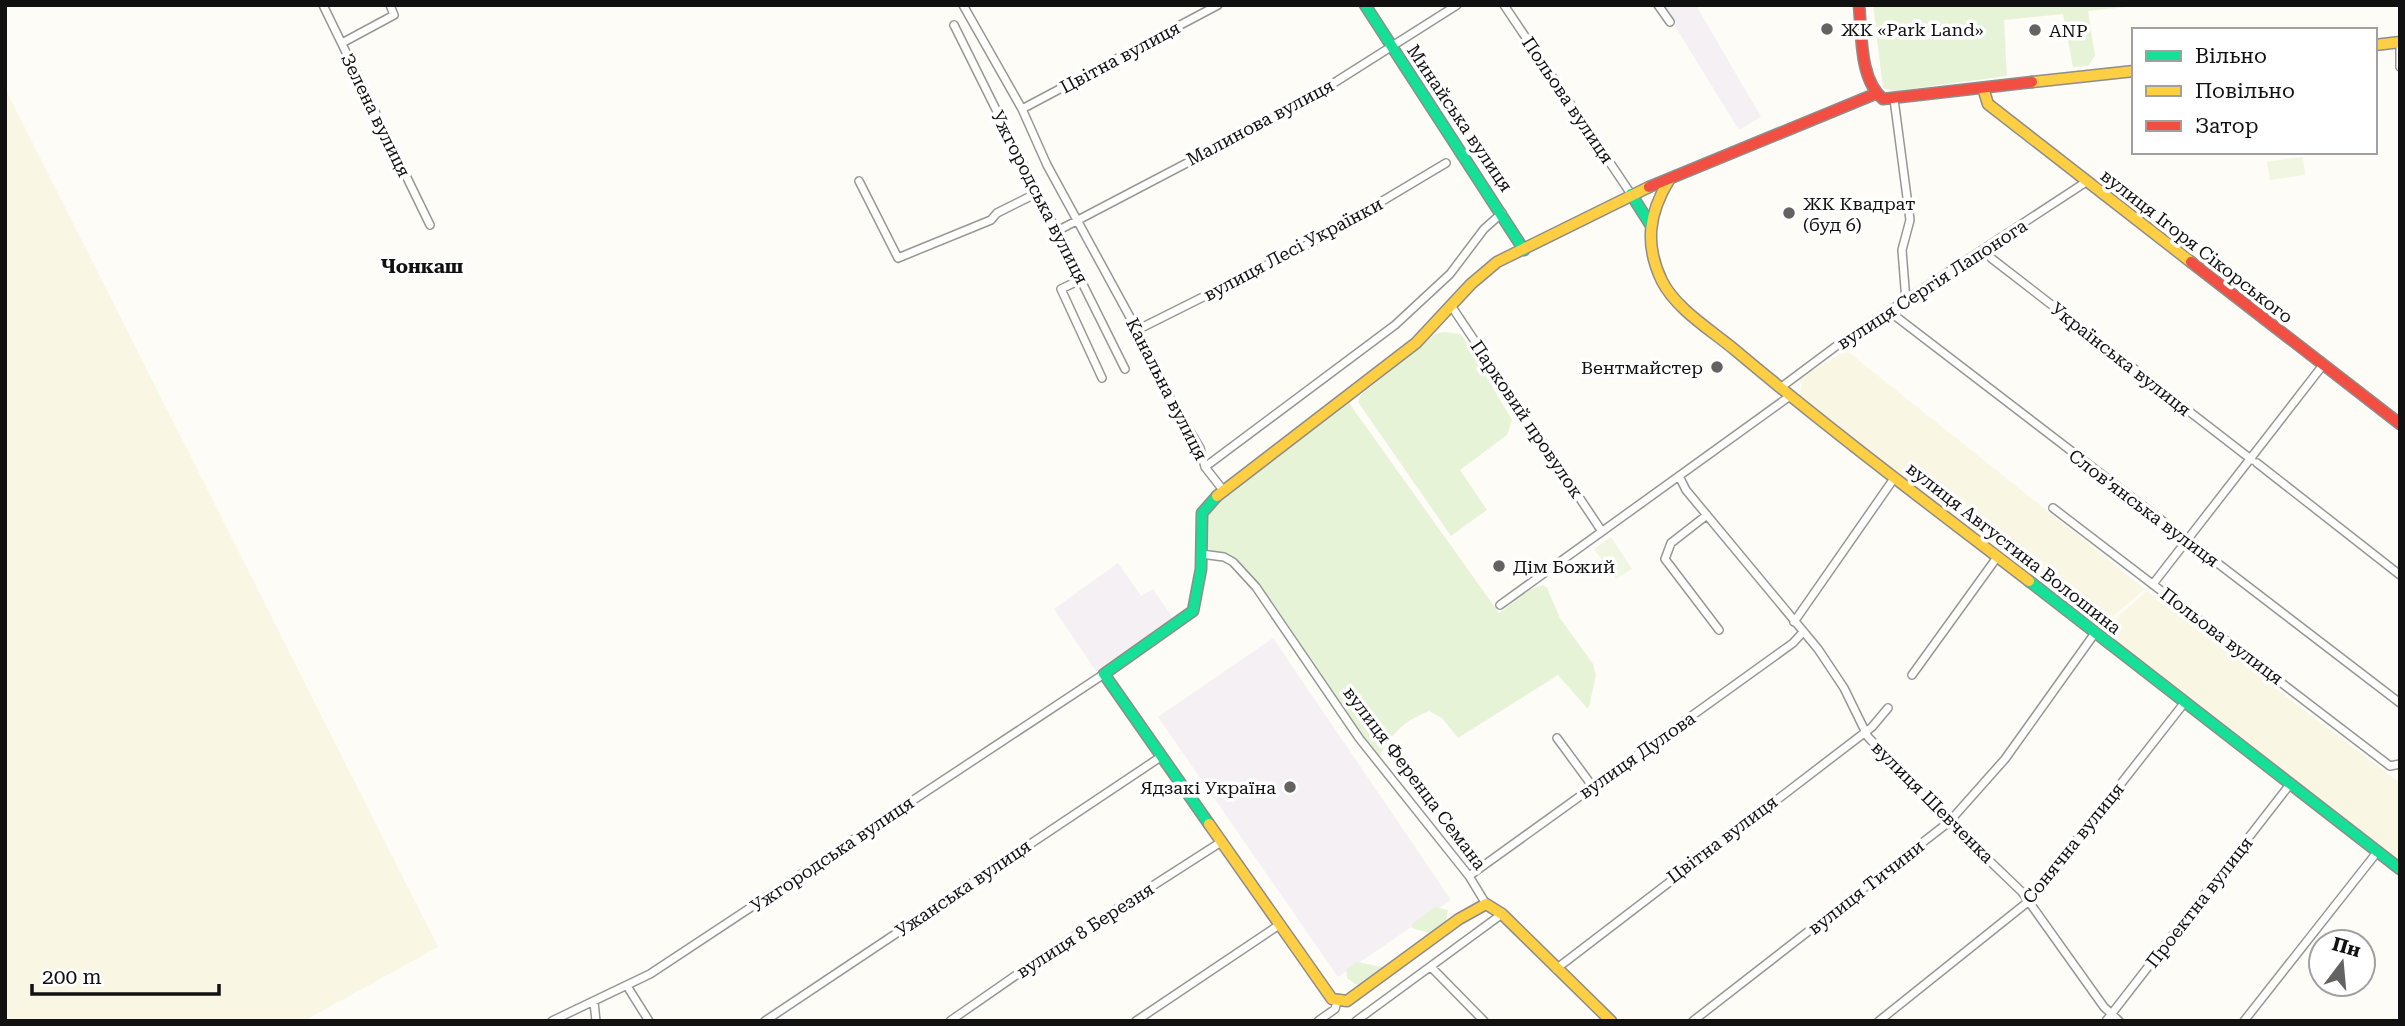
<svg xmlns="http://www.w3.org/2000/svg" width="2405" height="1026" font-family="'Roboto Serif',serif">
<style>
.industrial{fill:#f5f0f3}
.farmland{fill:#f9f7e4}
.green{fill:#e7f3d7}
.pitch{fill:#f0f6e1}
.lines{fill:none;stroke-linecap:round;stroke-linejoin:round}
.street-casing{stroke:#979795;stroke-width:10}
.fast-casing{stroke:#8e8d8b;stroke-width:13}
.slow-casing{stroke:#8e8d8b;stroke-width:13}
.jam-casing{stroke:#8e8d8b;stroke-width:13}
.street{stroke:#fffffe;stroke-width:7}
.fast{stroke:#16e098;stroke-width:10}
.slow{stroke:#ffcf43;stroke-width:10}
.jam{stroke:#f24e42;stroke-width:10}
.poi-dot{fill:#646362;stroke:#fff;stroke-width:2.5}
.labels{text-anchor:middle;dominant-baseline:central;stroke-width:7;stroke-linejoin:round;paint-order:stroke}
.poi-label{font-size:18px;fill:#111;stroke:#fff;text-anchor:start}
.street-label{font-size:18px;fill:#111;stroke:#fff}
.neighbourhood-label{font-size:19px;font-weight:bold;fill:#111;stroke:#fff}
</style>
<rect width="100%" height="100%" fill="#fdfcf7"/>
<!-- industrial -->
<path class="industrial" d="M 1662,5 L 1696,5 L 1761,117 L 1739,130 Z
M 1118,563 L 1141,596 L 1153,589 L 1173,618 L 1096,671 L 1054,609 Z
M 1273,638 L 1451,900 L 1338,977 L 1158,717 Z"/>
<!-- farmland -->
<path class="farmland" d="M 5,88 L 438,947 L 304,1021 L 5,1021 Z
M 1847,351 L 2145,589 L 2097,630 L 1799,399 L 1802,384 L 1797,379 Z
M 2147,591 L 2400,783 L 2400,863 L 2100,632 Z"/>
<!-- green -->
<path class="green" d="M 1873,5 L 2135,5 L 2135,6 L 2088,11 L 2095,56 L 2088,66 L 2073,67 L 2063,14 L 2004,20 L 2007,76 L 1894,91 L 1883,88 Z
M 1444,332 L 1461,334 L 1512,420 L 1507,435 L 1460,470 L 1487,510 L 1451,536 L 1358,402 L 1361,395 L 1435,334 Z
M 1349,403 L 1499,613 L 1529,590 L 1543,585 L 1547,588 L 1560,618 L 1593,664 L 1596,675 L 1589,707 L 1587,708 L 1558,675 L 1458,738 L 1442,718 L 1429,711 C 1405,720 1389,735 1379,758 L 1234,560 L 1209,550 L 1204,536 L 1208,510 Z
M 1435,907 L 1448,910 L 1445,926 L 1433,934 L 1412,928 L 1412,924 Z
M 1358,962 L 1386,968 L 1363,985 L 1355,984 L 1347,978 L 1346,969 Z"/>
<!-- pitch -->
<path class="pitch" d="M 2303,157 L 2305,175 L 2270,180 L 2267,162 Z
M 1611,537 L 1632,569 L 1616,579 L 1594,549 Z"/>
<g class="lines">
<!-- street casing -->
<g class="street-casing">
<path id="street" d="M 323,5 L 430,225
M 963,5 L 1022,109 L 1047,165 L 1137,330 L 1157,376 L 1200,448 L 1205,467 L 1223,490
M 1504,5 L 1631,194
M 1658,5 L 1670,22
M 954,25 L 1125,369
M 342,43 L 394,15 L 390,5
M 2400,48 L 2400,67
M 1894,99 L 1910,220 L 1902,250 L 1906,301
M 1022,109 L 1218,5
M 859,181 L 898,258 L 991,220 L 997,213 L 1037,193
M 1059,230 L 1307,100 L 1457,5
M 1991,258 L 2252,460
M 1082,279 L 1061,289 L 1102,378
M 1452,307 L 1601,530
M 1890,312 L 2400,703
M 1137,330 L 1317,240 L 1446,163
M 1780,388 L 1843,341 L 2086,182
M 1790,396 L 1679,476 L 1686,490 L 1818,649 L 1844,688 L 1868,737 L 1949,822 L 2022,892 L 2104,1007 L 2119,1021
M 2257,463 L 2400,575
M 1205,467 L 1395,325 L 1450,274 L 1484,229 L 1502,213
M 2053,508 L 2390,766 L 2400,764
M 1707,515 L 1671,543 L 1665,559 L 1719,630
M 1201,554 L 1224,557 L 1233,562 L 1256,587 L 1359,738 L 1469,876 L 1486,904
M 2153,584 L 2323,365
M 1500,605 L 1679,476
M 1794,622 L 1895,477
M 1912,675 L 1998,556
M 1557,738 L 1593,787
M 1469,876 L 1793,643 L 1803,632
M 1431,967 L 1484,1021
M 1556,969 L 1872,727 L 1888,708
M 627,986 L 649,1021
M 594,1002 L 596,1021
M 552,1021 L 650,974 L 1104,674
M 765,1021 L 1162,756
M 950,1021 L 1048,953 L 1221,842
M 1136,1021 L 1279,925
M 1318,1021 L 1335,1009 L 1337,1002
M 1356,1021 L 1502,914
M 1693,1021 L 1949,822 L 2005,759 L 2095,633
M 1879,1021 L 2029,901 L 2185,702
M 2106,1021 L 2291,783
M 2244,1021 L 2378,851"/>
</g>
<!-- fast casing -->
<g class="fast-casing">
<path id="fast" d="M 1365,5 L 1524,250
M 1631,194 L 1650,224
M 2029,581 L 2400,869
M 1209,824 L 1104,674 L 1193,611 L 1201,569 L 1202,513 L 1217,496"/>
</g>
<!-- slow casing -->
<g class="slow-casing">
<path id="slow" d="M 2375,45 L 2400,42
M 2032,82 L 2134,71
M 1983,88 L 1988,104 L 2191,262
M 1669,180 C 1649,213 1644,244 1662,281 C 1676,309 1711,330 1735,350 C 1830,430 1930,505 2029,581
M 1217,496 L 1416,343 L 1471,284 L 1497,262 L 1649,187
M 1209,824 L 1332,999 L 1347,1001 L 1459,919 L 1486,904 L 1502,914 L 1611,1021"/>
</g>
<!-- jam casing -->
<g class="jam-casing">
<path id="jam" d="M 1859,5 C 1862,34 1859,79 1883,99 L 2032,82
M 1649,187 L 1875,94
M 2191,262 L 2400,424"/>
</g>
<!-- street -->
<use href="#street" class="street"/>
<!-- fast -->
<use href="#fast" class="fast"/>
<!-- slow -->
<use href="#slow" class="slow"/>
<!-- jam -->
<use href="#jam" class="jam"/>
</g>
<!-- markers -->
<g class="poi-dot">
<circle cx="1827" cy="29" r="7"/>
<circle cx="2035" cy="30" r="7"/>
<circle cx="1789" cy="213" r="7"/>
<circle cx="1717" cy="367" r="7"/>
<circle cx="1499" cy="566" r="7"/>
<circle cx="1290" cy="787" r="7"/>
</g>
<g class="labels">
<!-- poi labels -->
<g class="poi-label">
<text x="1841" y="29">ЖК «Park Land»</text>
<text x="2049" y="30">ANP</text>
<text x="1803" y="203">ЖК Квадрат<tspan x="1803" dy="21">(буд 6)</tspan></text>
<text x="1703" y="367" text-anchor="end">Вентмайстер</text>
<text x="1513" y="566">Дім Божий</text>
<text x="1276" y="787" text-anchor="end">Ядзакі Україна</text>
</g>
<!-- street labels -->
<g class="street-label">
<text transform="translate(1120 57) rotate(-28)">Цвітна вулиця</text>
<text transform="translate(1568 100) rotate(56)">Польова вулиця</text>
<text transform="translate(376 115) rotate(64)">Зелена вулиця</text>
<text transform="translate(1460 118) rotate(56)">Минайська вулиця</text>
<text transform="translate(1260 122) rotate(-28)">Малинова вулиця</text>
<text transform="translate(1040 197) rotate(63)">Ужгородська вулиця</text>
<text transform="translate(2197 246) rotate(38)">вулиця Ігоря Сікорського</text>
<text transform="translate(1293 249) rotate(-28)">вулиця Лесі Українки</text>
<text transform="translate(1932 284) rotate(-33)">вулиця Сергія Лапонога</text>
<text transform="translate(2121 359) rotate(38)">Українська вулиця</text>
<text transform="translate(1167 389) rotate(63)">Канальна вулиця</text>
<text transform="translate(1527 419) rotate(56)">Парковий провулок</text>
<text transform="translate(2144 508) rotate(37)">Словʼянська вулиця</text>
<text transform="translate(2014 548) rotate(38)">вулиця Августина Волошина</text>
<text transform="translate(2222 636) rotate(37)">Польова вулиця</text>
<text transform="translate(1637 755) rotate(-35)">вулиця Дулова</text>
<text transform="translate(1415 778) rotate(53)">вулиця Ференца Семана</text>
<text transform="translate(1933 802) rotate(45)">вулиця Шевченка</text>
<text transform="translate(1722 839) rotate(-37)">Цвітна вулиця</text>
<text transform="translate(2073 843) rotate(-51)">Сонячна вулиця</text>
<text transform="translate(832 854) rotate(-34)">Ужгородська вулиця</text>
<text transform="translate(1866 887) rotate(-38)">вулиця Тичини</text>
<text transform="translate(963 888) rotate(-34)">Ужанська вулиця</text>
<text transform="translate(2199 902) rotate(-52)">Проектна вулиця</text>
<text transform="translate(1085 930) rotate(-33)">вулиця 8 Березня</text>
</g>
<!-- neighbourhood labels -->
<g class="neighbourhood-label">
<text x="422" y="266">Чонкаш</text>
</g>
</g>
<!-- border -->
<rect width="2405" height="1026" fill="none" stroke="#111111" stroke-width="14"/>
<!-- legend -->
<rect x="2132" y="28" width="245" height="126" fill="#ffffff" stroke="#a0a0a0" stroke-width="2"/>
<rect x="2146" y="51" width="35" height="10" fill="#16e098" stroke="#a0a0a0" stroke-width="2"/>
<text x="2195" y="63" font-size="21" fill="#111111">Вільно</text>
<rect x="2146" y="86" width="35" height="10" fill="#ffcf43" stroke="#a0a0a0" stroke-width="2"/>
<text x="2195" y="98" font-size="21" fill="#111111">Повільно</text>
<rect x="2146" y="121" width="35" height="10" fill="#f24e42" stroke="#a0a0a0" stroke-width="2"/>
<text x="2195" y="133" font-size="21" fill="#111111">Затор</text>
<!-- north arrow -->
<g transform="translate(2342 963) rotate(16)"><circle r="33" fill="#ffffff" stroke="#a0a0a0" stroke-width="2"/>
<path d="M0-5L12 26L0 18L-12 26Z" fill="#646362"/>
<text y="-10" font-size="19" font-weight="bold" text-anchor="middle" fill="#111111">Пн</text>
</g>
<!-- scale -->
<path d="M32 984v10h187v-10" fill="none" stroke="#111111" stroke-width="3.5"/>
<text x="42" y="984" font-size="21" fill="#111111" stroke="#ffffff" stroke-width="5" paint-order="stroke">200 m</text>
</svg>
